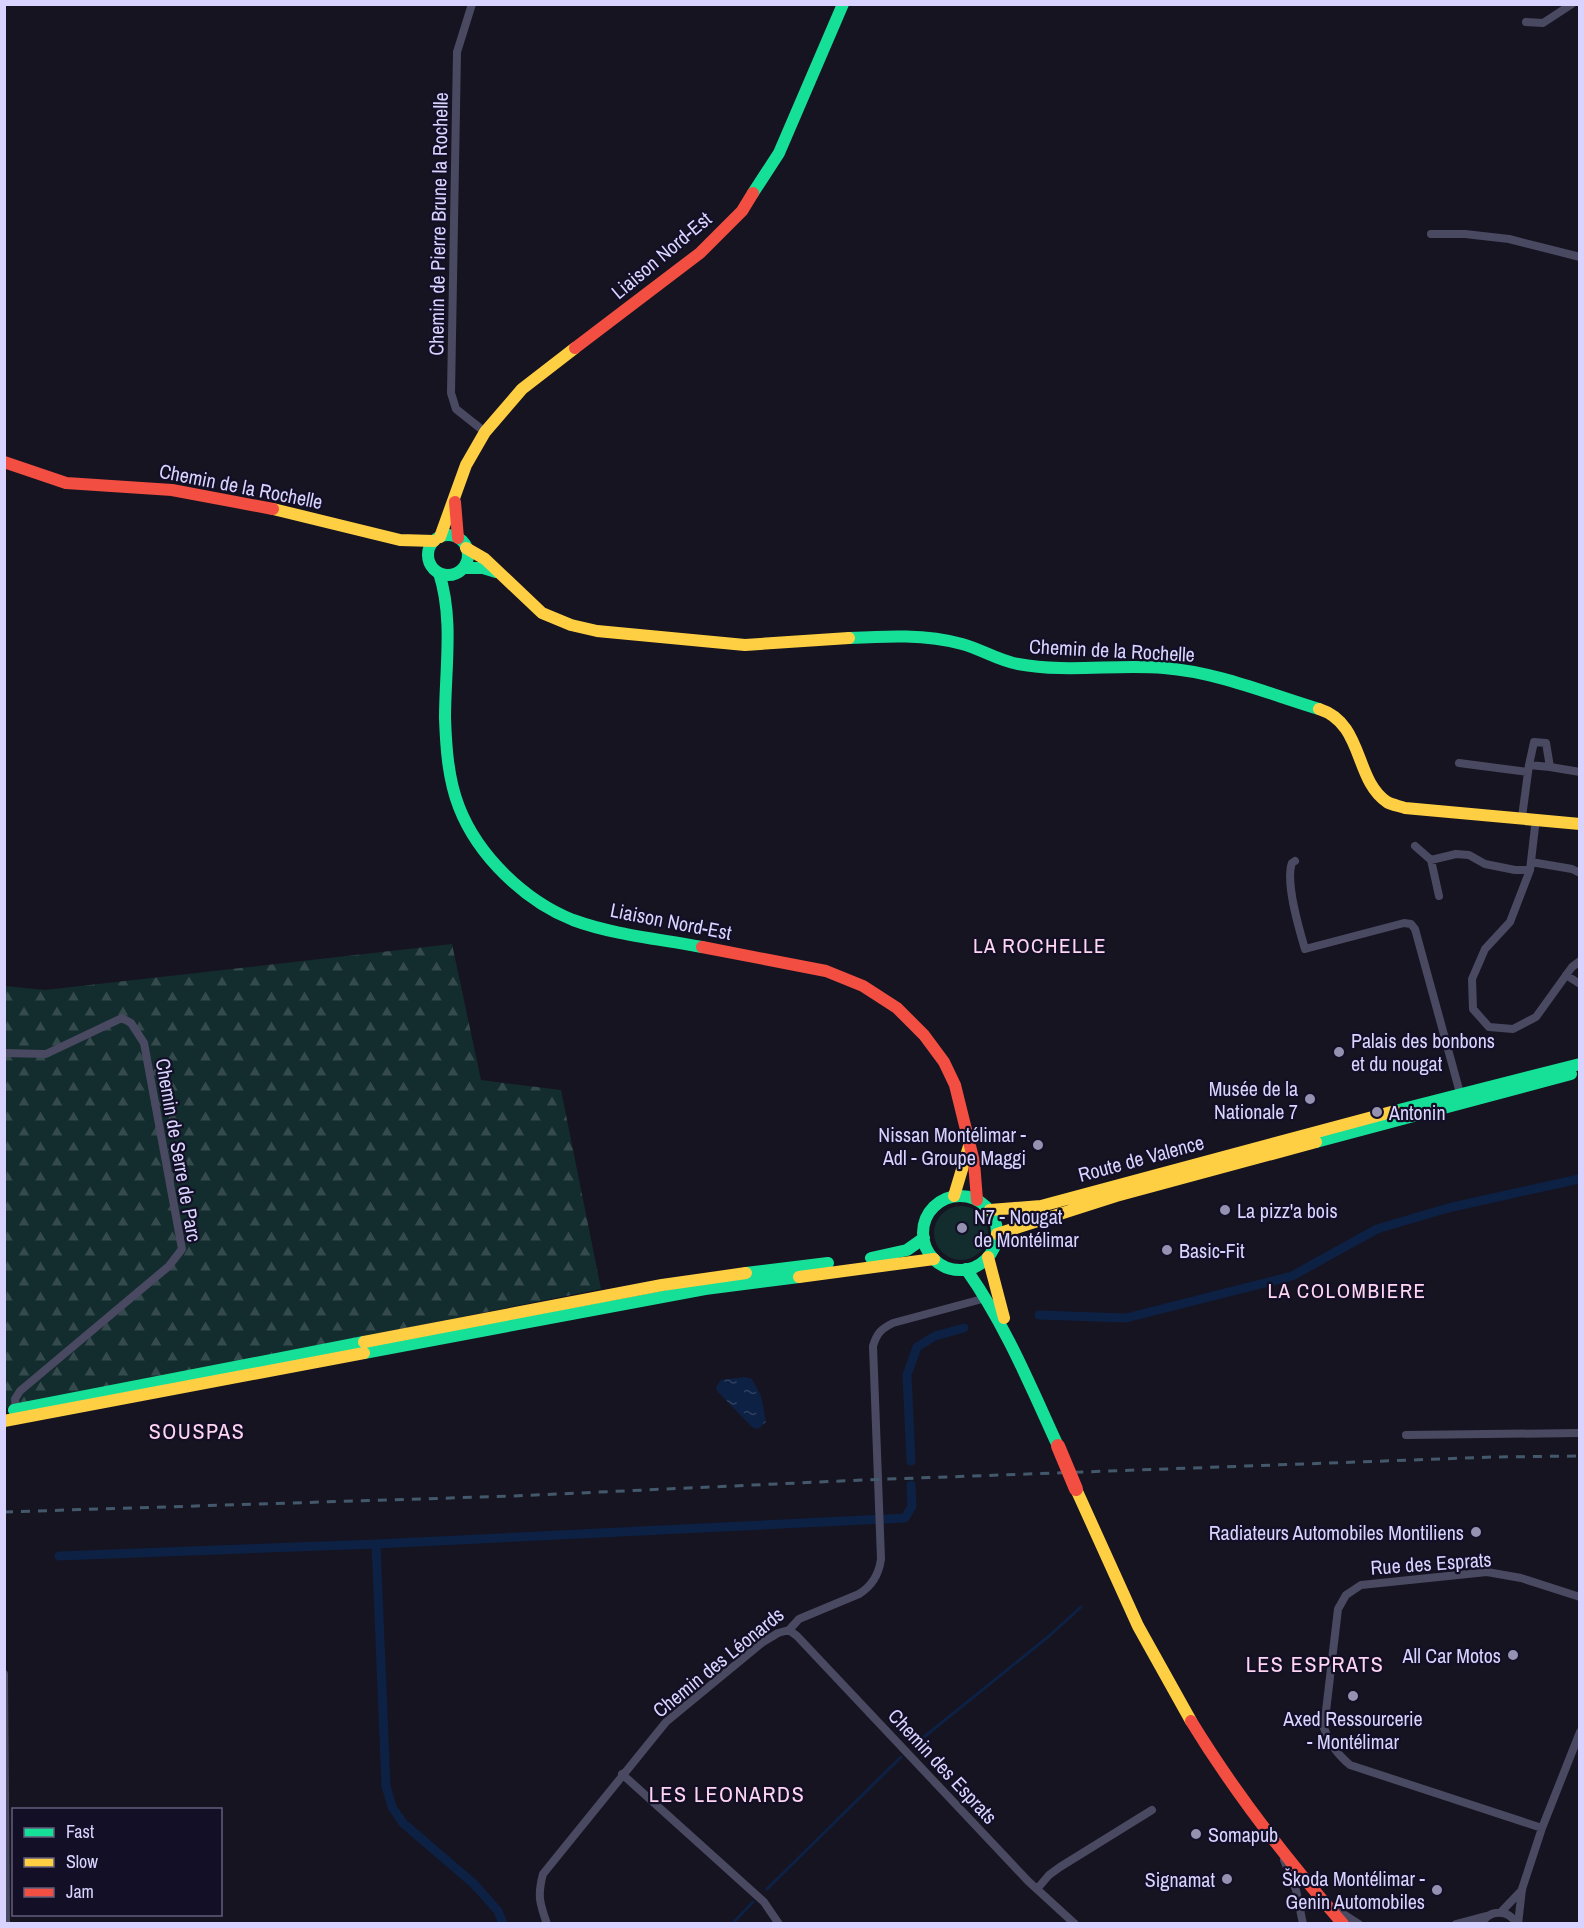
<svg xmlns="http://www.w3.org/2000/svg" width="1584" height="1928" font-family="'Archivo Narrow',sans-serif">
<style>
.green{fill:#132c2d}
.forest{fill:url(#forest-firs)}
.water{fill:url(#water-ripples)}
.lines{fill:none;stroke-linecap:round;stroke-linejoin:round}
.stream{stroke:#0d2144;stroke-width:3}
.canal{stroke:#0d2144;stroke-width:9}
.street{stroke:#4a4962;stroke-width:8}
.fast{stroke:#16e098;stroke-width:12}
.slow{stroke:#ffcf43;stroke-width:12}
.jam{stroke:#f24e42;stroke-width:12}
.rail{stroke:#43596b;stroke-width:3;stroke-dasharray:9 8;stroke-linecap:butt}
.jam-bridge{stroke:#f24e42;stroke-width:14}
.poi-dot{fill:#9591b1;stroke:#130f26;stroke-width:2}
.labels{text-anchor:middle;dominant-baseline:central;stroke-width:4.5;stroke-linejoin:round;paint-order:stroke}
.street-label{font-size:20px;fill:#d9d4ff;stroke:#130f26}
.poi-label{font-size:20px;fill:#d9d4ff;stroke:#130f26;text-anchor:start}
.neighbourhood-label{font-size:21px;letter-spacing:1.5px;fill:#ffd6f0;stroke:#130f26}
.quarter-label{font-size:22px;letter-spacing:1.5px;fill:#ffd6f0;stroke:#130f26}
</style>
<defs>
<pattern id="forest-firs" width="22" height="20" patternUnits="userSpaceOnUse" patternTransform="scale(1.5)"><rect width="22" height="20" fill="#132c2d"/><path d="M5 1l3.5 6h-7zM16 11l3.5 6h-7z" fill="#354a4c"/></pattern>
<pattern id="water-ripples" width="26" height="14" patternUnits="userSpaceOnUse" patternTransform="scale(1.5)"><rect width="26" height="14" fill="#0d2144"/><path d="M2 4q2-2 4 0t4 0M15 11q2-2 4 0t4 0" fill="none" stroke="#304060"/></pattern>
</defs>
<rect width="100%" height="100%" fill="#161421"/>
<!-- green -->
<path class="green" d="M934 1233a27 27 0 1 1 54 0a27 27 0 1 1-54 0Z"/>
<!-- forest -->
<path class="forest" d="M 452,944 L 481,1080 L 561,1090 L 601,1289 L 5,1408 L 5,986 L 45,990 Z"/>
<!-- water -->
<path class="water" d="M 745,1377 L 752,1379 L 761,1396 L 766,1422 L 758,1429 L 752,1427 L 718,1392 L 716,1387 L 721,1380 Z"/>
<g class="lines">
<!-- stream -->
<path class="stream" d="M 914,1745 L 1048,1637 L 1081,1607
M 767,1889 L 901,1757
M 732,1924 L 753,1902"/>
<!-- canal -->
<path class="canal" d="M 1039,1315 L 1126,1318 L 1292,1276 L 1377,1229 L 1448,1208 L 1579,1179
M 911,1461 L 907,1375 L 917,1347 L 935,1336 L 964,1328
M 376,1544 L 386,1786 L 392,1807 L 403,1823 L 474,1884 L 498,1911 L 503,1924
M 59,1556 L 376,1544 L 905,1518 L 912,1506 L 911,1485"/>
<!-- street -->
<path class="street" d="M 472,4 L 457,52 L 451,393 L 456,409 L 485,432
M 1526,22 L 1543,23 L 1572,4
M 1431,234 L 1465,234 L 1509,239 L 1580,257
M 1459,763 L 1528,772
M 1529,765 L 1550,767
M 1522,817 L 1529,765 L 1534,742 L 1546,743 L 1550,767 L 1580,772
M 1536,818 L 1530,870 L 1510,922 L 1485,949 L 1472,979 L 1473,1009 L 1489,1027 L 1513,1029 L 1536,1017 L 1572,967 L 1580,961
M 1415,846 L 1431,860
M 1295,861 L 1292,863 C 1285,882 1299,929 1305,949 L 1404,923 L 1411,924 L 1415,929 L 1460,1093
M 1531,862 L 1572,869 L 1580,873
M 1439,896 L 1431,860 L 1456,854 L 1469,855 L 1485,864 L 1515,870 L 1530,870
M 1566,975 L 1580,984
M 4,1053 L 46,1054 L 122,1018 L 131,1023 L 144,1043 L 182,1249 L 169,1266 L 20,1391 L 15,1399 L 16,1412
M 1406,1435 L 1580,1433
M 789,1630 L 797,1636 L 1028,1881 L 1075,1924
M 4,1674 L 6,1924
M 622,1774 L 764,1902 L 779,1924
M 1542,1828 L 1350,1765 C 1337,1754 1330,1744 1324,1728 L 1338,1609 L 1346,1595 L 1361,1585 L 1487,1572 L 1521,1578 L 1580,1597
M 1284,1860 L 1296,1890 L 1303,1924
M 1037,1889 L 1049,1875 L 1060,1867 L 1152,1810
M 1334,1908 L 1359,1924
M 1501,1912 L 1522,1890
M 547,1924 C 540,1904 537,1896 543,1874 L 666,1722 L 763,1642 L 778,1633 L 789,1630 L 799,1619 L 859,1594 C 872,1586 879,1574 881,1559 L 873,1346 C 877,1333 881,1329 893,1323 L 986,1298
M 1456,1924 L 1486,1916
M 1481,1924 C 1490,1909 1508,1909 1517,1924
M 1518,1924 L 1522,1889 L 1542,1828 L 1580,1732"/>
<!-- fast -->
<path class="fast" d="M 753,193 L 779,153 L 843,4
M428 555a20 20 0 1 1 40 0a20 20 0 1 1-40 0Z
M 463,568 L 483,568 L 496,572
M 439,573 C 454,619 445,670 445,718 C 446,747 448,779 459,807 C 478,856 525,901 573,920 C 614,935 660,939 702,947
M 849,638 C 886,636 926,634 962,644 C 981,649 999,661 1018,664 C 1066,673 1116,664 1164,668 C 1217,672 1269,694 1319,709
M 1395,1111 L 1580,1064
M 1316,1142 L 1571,1074
M923 1233a37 37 0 1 1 74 0a37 37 0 1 1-74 0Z
M 871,1258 L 907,1250 L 924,1238
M 966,1269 C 1005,1324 1030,1385 1058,1446
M 746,1273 L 828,1263
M 364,1353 L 705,1289 L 799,1277
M 14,1410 L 364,1342"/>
<!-- slow -->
<path class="slow" d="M 273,509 L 400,540 L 434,541
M 440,537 L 466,465 L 485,432 L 522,389 L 575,348
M 466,548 L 485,559 L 542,613 L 571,625 L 597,631 L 745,645 L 849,638
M 1319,709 C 1364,723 1354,780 1387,802 C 1392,805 1400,806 1405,808 L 1580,824
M 954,1196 L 969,1146
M 990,1210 L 1041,1206 L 1395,1111
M 997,1234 L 1116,1196 L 1316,1142
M 988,1257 L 1004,1318
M 799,1277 L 934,1259
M 364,1342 L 662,1285 L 746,1273
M 4,1421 L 364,1353
M 1076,1489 L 1138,1626 L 1191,1721"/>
<!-- jam -->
<path class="jam" d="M 575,348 L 700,253 L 742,211 L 753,193
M 4,462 L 66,483 L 172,490 L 273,509
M 455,502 L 458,538
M 702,947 L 826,971 L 863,986 L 897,1008 L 924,1035 L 944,1062 L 955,1085 L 974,1162 L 977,1200
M 1191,1721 C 1235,1793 1287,1860 1343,1924"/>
<!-- rail -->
<path class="rail" d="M 4,1512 L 514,1496 L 863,1480 L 1494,1457 L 1580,1456"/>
<!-- jam-bridge -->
<path class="jam-bridge" d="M 1058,1446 L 1076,1489"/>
</g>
<!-- markers -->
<g class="poi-dot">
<circle cx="1339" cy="1052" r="6"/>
<circle cx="1310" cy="1099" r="6"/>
<circle cx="1377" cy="1112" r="6"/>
<circle cx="1038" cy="1145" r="6"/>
<circle cx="1225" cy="1210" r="6"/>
<circle cx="962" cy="1228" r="6"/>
<circle cx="1167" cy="1250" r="6"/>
<circle cx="1476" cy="1532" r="6"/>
<circle cx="1513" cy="1655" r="6"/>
<circle cx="1353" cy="1696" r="6"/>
<circle cx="1196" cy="1834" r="6"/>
<circle cx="1227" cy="1879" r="6"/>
<circle cx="1437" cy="1890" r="6"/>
</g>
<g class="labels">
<!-- street labels -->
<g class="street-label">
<text transform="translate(438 224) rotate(-89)">Chemin de Pierre Brune la Rochelle</text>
<text transform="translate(661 255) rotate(-40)">Liaison Nord-Est</text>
<text transform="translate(241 486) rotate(11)">Chemin de la Rochelle</text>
<text transform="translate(1112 650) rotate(3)">Chemin de la Rochelle</text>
<text transform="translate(671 921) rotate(11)">Liaison Nord-Est</text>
<text transform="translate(179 1150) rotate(80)">Chemin de Serre de Parc</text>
<text transform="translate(1141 1158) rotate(-15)">Route de Valence</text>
<text transform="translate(1431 1563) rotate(-4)">Rue des Esprats</text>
<text transform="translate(718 1662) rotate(-39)">Chemin des Léonards</text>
<text transform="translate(943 1766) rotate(47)">Chemin des Esprats</text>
</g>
<!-- poi labels -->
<g class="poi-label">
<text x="1351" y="1040">Palais des bonbons<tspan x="1351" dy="23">et du nougat</tspan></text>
<text x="1298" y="1088" text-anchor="end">Musée de la<tspan x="1298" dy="23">Nationale 7</tspan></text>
<text x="1389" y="1112">Antonin</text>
<text x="1026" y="1134" text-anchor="end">Nissan Montélimar -<tspan x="1026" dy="23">Adl - Groupe Maggi</tspan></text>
<text x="1237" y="1210">La pizz'a bois</text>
<text x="974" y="1216">N7 - Nougat<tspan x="974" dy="23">de Montélimar</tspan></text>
<text x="1179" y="1250">Basic-Fit</text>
<text x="1464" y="1532" text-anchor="end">Radiateurs Automobiles Montiliens</text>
<text x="1501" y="1655" text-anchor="end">All Car Motos</text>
<text x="1353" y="1718" text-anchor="middle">Axed Ressourcerie<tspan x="1353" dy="23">- Montélimar</tspan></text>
<text x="1208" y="1834">Somapub</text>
<text x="1425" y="1878" text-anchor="end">Škoda Montélimar -<tspan x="1425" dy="23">Genin Automobiles</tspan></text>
<text x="1215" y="1879" text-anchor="end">Signamat</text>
</g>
<!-- neighbourhood labels -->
<g class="neighbourhood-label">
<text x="1040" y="945">LA ROCHELLE</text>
<text x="1347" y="1290">LA COLOMBIERE</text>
</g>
<!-- quarter labels -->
<g class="quarter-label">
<text x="197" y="1431">SOUSPAS</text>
<text x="1315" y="1664">LES ESPRATS</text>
<text x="727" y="1794">LES LEONARDS</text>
</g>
</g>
<!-- border -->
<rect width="1584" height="1928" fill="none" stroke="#d9d4ff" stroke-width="12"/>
<!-- legend -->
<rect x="12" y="1808" width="210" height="108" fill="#130f26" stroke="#625e7d" stroke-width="1.5"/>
<rect x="24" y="1828" width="30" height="9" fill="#16e098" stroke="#625e7d" stroke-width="1.5"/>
<text x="66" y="1838" font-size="18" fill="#d9d4ff">Fast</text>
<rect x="24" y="1858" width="30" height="9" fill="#ffcf43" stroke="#625e7d" stroke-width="1.5"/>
<text x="66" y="1868" font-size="18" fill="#d9d4ff">Slow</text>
<rect x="24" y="1888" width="30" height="9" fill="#f24e42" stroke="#625e7d" stroke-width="1.5"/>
<text x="66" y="1898" font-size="18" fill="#d9d4ff">Jam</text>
</svg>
